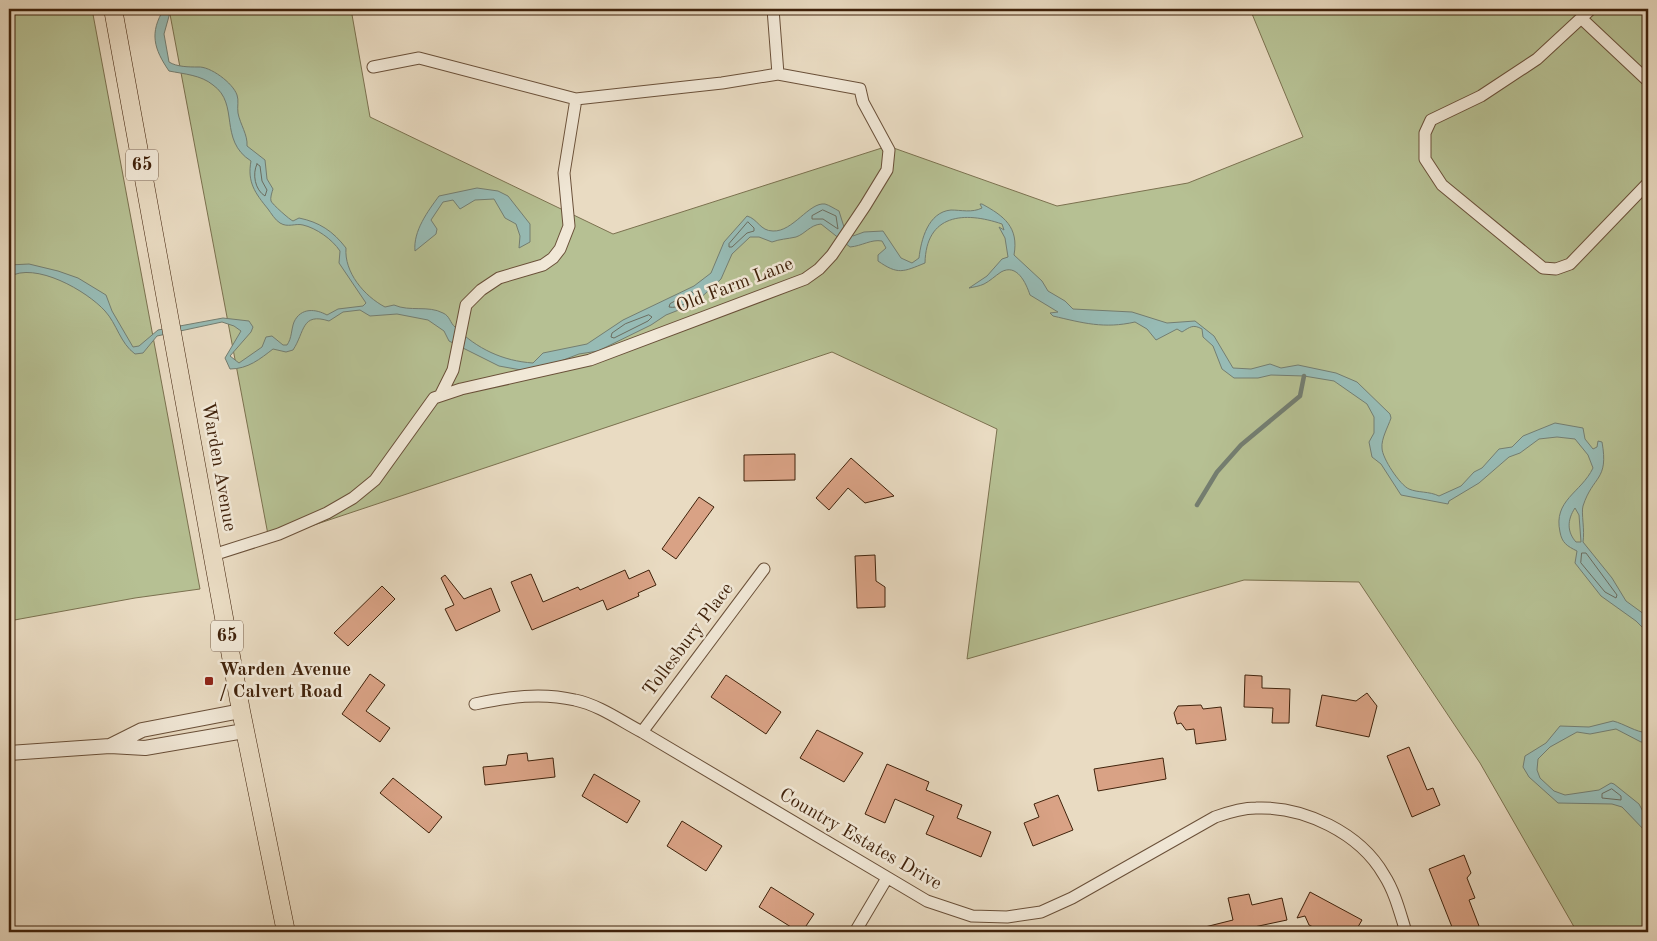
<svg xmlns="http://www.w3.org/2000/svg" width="1657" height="941" font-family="'Old Standard TT',serif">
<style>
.green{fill:#b6c093;stroke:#7b714f}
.water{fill:#97bbb5;stroke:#747e71;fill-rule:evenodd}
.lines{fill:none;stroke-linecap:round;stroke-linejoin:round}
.shore{stroke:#6c6e60;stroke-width:1}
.stream{stroke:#747e71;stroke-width:4.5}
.building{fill:#d9a285;stroke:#40220b}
.minor-casing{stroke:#6a5039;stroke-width:13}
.tertiary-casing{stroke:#6a5039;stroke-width:16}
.primary-casing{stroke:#40220b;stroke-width:19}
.minor{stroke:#f1e8d7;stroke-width:11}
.tertiary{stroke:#f1e8d7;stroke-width:14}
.primary{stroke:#e9dbc2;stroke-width:18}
.poi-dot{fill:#8f2418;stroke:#f1e8d7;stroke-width:2}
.labels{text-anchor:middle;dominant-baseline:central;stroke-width:5;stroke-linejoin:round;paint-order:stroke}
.shield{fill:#f1e8d7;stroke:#755d48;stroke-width:1}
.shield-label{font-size:18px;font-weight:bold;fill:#40220b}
.street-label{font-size:19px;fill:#40220b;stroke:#f1e8d7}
.poi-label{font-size:19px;font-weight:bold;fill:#40220b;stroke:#f1e8d7;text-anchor:start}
</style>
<rect width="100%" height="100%" fill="#e9dbc2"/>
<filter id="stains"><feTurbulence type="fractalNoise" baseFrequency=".004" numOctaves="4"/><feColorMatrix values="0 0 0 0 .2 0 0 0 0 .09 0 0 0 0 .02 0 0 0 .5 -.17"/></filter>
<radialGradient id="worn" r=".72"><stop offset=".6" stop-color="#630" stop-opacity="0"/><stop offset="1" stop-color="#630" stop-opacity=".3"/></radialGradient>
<!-- green -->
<path class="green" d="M 9,9 L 92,9 L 200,589 L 135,598 L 9,621 Z
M 169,9 L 351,9 L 370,117 L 613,234 L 888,146 L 1057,206 L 1188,183 L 1303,137 L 1250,9 L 1648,9 L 1648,932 L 1577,932 L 1480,763 L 1359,582 L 1244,580 L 967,659 L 997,429 L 832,352 L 269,540 Z"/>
<!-- water -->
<path class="water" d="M 164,9 L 171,9 L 164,34 L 169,62 C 177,67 189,67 198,67 C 210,66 233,83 237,95 C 239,100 237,107 238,113 C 240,124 248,135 247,146 L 265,160 L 267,179 L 273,189 C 272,192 270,198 271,201 C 272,204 290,220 293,221 L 299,218 C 319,222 333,231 346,248 C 344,272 364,296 385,307 L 394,305 C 410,312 428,305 443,313 C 450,316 450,323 455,327 C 477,349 503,361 533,363 L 543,353 L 587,344 L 623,320 L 694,286 L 711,273 L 724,242 L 747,216 C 758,219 760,231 773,231 C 793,232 809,202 825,204 C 829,205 835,209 839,211 L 844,227 L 853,236 L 864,232 L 883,231 L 901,258 L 912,263 L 919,258 C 921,240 928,212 951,210 C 961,210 972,213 982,208 L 980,204 L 982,204 C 1004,216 1019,227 1014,255 L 1042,281 L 1048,291 L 1065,301 L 1073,309 L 1132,312 L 1167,323 L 1195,321 L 1214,336 L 1233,368 L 1251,369 L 1270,364 L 1281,368 L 1298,365 L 1336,373 L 1357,382 L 1390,414 L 1391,418 C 1388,427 1381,439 1382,448 C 1382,458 1400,485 1409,489 C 1418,493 1429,491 1439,496 L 1461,486 L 1474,472 L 1482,468 L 1499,449 L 1512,447 L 1523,436 L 1555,423 L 1583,428 L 1585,439 L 1593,449 L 1597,447 L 1598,441 L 1602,442 C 1609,481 1593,475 1583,506 C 1581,513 1585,530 1583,542 L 1612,578 L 1626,601 L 1648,617 L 1648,633 L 1636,621 L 1601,596 L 1575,563 L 1577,551 C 1567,546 1562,543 1560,532 C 1553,500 1581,493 1593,468 L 1588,455 L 1575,439 L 1557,437 L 1539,439 L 1520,453 L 1509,457 L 1479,483 L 1449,501 L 1448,504 L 1401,495 L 1381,464 L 1372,457 L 1369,442 L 1374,433 L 1374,417 L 1367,404 L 1334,381 L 1304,376 L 1271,375 L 1258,378 L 1234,378 L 1222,369 L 1213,346 L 1203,337 L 1202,329 C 1193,324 1190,327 1182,332 L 1177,329 L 1156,340 L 1147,329 L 1135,322 C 1104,329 1083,323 1053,316 L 1050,313 L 1058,312 L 1030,295 C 1026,283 1017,263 1001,272 C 995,276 990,281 984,284 C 980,286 974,287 969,288 L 987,276 L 1002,259 L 1008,257 L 1005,238 L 999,227 L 1004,230 L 1002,224 C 964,211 926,214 925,263 C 903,272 898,275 878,261 L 878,255 L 886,248 L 882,241 C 871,239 862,246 850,247 L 821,224 C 810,225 805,234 796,237 C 787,239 780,239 772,242 L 759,237 L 750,237 L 732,254 L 721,279 L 694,304 L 666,315 L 651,325 L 598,351 L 579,354 L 545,367 L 521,370 L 499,366 L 449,341 L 444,331 L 428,320 L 397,314 L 370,316 L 360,310 L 343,312 L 329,321 C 301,312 305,332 293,350 L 286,352 L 273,349 C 260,359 248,369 230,369 L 225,358 L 241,331 L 234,326 L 222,322 L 157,336 L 143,353 L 135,354 C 120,343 117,324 105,311 C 87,291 35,261 9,277 L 9,265 L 29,264 L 58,271 L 78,278 L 106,295 L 112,311 L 133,347 L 139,346 L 158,330 L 223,318 L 249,321 L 253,327 L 251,332 L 230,356 L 239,363 L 262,347 L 266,337 L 272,336 L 283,345 L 287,345 C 292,338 291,330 294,322 C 301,307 316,309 327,315 L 338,309 L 363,306 L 366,303 L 339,263 L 340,251 C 332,239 316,228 303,225 C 295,223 288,228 280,223 C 275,220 271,213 268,209 C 255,193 247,182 251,161 C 218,140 240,104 213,85 C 201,75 184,74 169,71 C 154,49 149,33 164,9 ZM 1575,508 L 1579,515 L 1581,542 L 1576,542 C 1567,532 1567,520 1575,508 Z
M 477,188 L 498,191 L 508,196 L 530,224 L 530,242 L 519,248 L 520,236 L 516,224 L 505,218 L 494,199 L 475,200 L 460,209 L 453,200 L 443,202 L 431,220 L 437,229 L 436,234 L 415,251 C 413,231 428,211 439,196 Z
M 1613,721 C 1625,724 1635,732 1648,733 L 1648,742 L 1641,742 L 1616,729 L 1590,734 L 1577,732 L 1550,747 L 1538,759 L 1537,770 L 1540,778 L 1554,791 L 1565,795 L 1599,790 L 1611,783 L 1614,784 L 1639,804 L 1648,821 L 1648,850 L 1647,833 L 1622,807 L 1612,804 L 1558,803 L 1529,777 L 1523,767 L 1525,756 L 1546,743 L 1560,726 L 1589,727 Z"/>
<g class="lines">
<!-- shore -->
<path class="shore" d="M 257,164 L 260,166 L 262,181 L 267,190 L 265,196 C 255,190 252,174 257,164 Z
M 823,210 L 836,216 L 838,229 L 823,219 L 812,219 L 812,216 Z
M 748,222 L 754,228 L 754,231 L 747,233 L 732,247 L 729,247 L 729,244 Z
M 692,292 L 696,295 C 690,302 678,309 669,307 L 670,304 Z
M 649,315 L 652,317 L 648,321 L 614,338 L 611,337 L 612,333 L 625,324 Z
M 1582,553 L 1586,553 L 1617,595 L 1616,598 L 1605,592 L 1581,563 Z
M 1612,789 L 1621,796 L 1621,800 L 1602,798 L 1602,794 Z"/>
<!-- stream -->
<path class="stream" d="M 1197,505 L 1217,472 L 1241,445 L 1300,396 L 1304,376"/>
</g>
<!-- building -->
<path class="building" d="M 795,454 L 795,480 L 744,481 L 744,455 Z
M 851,458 L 894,496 L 865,503 L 848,488 L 829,510 L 816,498 Z
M 699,497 L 714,507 L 676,559 L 662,549 Z
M 875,555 L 876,581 L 885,587 L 885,607 L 857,608 L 855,556 Z
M 625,570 L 629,579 L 649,570 L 656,585 L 638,593 L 639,596 L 607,610 L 603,600 L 532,630 L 511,582 L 531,574 L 543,602 L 578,587 L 580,590 Z
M 445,575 L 464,599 L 491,588 L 500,611 L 456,631 L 445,609 L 454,605 L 441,578 Z
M 382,586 L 395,599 L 348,646 L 334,633 Z
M 370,674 L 385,685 L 366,711 L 390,728 L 380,742 L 342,714 Z
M 726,675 L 781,712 L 766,734 L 711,697 Z
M 1245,675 L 1262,676 L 1262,688 L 1290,689 L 1289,723 L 1272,723 L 1273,708 L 1244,707 Z
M 1367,693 L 1377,706 L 1369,737 L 1316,726 L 1322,695 L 1356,701 Z
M 1201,705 L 1203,709 L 1221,707 L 1226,740 L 1196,744 L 1194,729 L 1186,730 L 1181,723 L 1177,724 L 1174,713 L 1178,706 Z
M 817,730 L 863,753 L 844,782 L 800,758 Z
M 1409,747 L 1427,790 L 1433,788 L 1440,805 L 1412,817 L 1387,756 Z
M 527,753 L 528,761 L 553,758 L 555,777 L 485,785 L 483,767 L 506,765 L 508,755 Z
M 1163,758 L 1166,779 L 1098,791 L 1094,769 Z
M 887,764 L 929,782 L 926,790 L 962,805 L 957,818 L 991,832 L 981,857 L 926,834 L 934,816 L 895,799 L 885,823 L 865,814 Z
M 594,774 L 640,801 L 627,823 L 582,796 Z
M 393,778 L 442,817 L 429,833 L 380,793 Z
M 1058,795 L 1073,830 L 1033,846 L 1024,823 L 1039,817 L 1034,804 Z
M 682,821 L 722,846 L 706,871 L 667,846 Z
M 1464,855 L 1471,873 L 1467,878 L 1475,898 L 1469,900 L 1479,926 L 1464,932 L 1454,932 L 1429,869 Z
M 771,887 L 814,914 L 802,932 L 799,932 L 759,907 Z
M 1310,892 L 1362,920 L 1355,932 L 1323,932 L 1309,925 L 1305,916 L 1297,918 Z
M 1249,894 L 1252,905 L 1282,898 L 1287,920 L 1254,927 L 1255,932 L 1202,932 L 1201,928 L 1233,920 L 1228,898 Z"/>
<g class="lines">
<!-- minor casing -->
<g class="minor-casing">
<path id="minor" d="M 773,9 L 778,74
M 1591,9 L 1537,59 L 1481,96 L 1431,120 L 1425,133 L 1425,159 L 1442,185 L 1543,268 L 1556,269 L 1570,264 L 1648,183
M 1581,18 L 1648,81
M 440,396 L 453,370 L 466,305 L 481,290 L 499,278 L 543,265 L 553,258 L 560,249 L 569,226 L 564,173 L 576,99
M 213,555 L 279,534 L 327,513 L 353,498 L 375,480 L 434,398 L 461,389 L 590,360 L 805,279 L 819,269 L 832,255 L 865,206 L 887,170 L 889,150 L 863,102 L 860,89 L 778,74 L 722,83 L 576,99 L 419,58 L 373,67
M 475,704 C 508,697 541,692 575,700 C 599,705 621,721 642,732 L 927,901 L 972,916 L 1007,917 L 1041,912 L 1072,898 L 1215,817 C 1229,812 1242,808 1256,808 C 1304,806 1360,833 1384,875 C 1395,892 1400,913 1406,932
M 642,732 L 764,569
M 855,932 L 887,878"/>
</g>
<!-- tertiary casing -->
<g class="tertiary-casing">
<path id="tertiary" d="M 110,746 L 142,730 L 241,711
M 9,753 L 110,746 L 145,748 L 244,731"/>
</g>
<!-- primary casing -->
<g class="primary-casing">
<path id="primary" d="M 113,9 L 241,711 L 286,932"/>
</g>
<!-- minor -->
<use href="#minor" class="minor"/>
<!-- tertiary -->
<use href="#tertiary" class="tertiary"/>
<!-- primary -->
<use href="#primary" class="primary"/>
</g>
<!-- markers -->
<rect class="poi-dot" x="204" y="676" width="10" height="10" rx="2.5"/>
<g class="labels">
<!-- shield labels -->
<g class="shield">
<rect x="126" y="149.5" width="32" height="31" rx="4"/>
<rect x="211" y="620.5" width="32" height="31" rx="4"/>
</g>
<g class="shield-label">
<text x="142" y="165">65</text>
<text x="227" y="636">65</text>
</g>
<!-- street labels -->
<g class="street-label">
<text transform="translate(735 286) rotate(-21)">Old Farm Lane</text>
<text transform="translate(218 467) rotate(80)">Warden Avenue</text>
<text transform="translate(689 640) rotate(-53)">Tollesbury Place</text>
<text transform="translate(860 840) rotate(30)">Country Estates Drive</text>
</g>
<!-- poi labels -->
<g class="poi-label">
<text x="219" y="670">Warden Avenue<tspan x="219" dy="22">/ Calvert Road</tspan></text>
</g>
</g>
<!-- margin -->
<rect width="1657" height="941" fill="none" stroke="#e9dbc2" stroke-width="30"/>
<rect x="10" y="10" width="1637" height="921" fill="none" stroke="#40220b" stroke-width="2.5"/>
<rect x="15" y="15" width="1627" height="911" fill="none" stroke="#40220b"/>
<rect width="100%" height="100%" filter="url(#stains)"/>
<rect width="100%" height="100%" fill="url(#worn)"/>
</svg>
